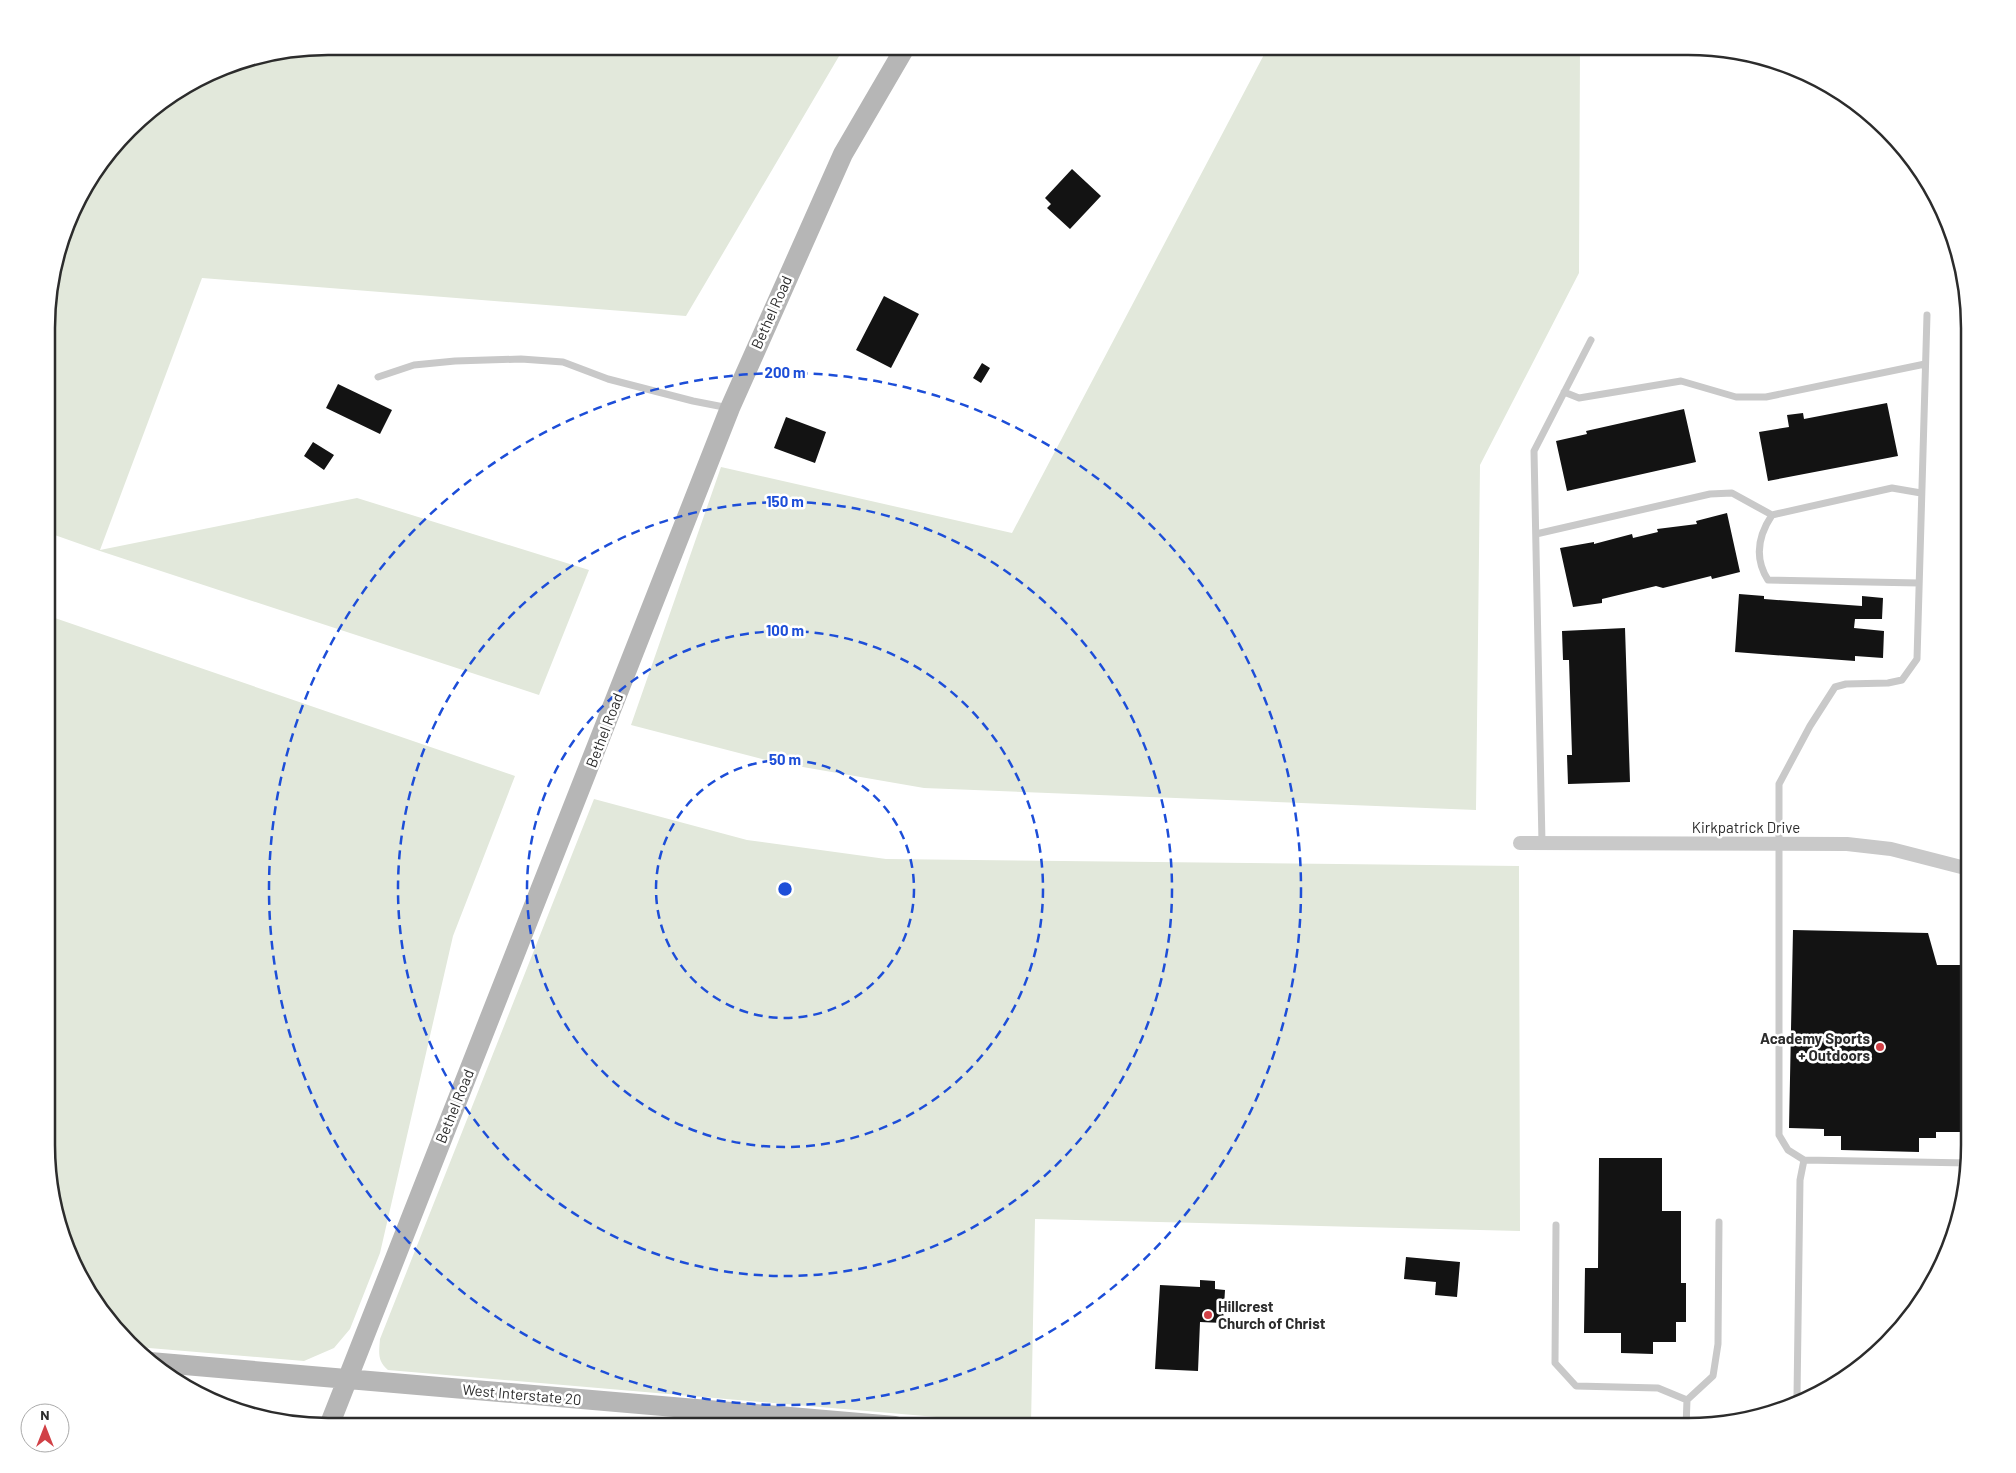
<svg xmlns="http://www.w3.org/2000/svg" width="2016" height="1473" font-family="Barlow,sans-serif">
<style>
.green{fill:#e2e8db}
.building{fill:#131313}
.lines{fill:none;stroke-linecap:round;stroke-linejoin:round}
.service{stroke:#c9c9c9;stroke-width:7}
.minor{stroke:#c9c9c9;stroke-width:14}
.secondary{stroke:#b6b6b6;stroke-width:20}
.ring{fill:none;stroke:#1d4ed8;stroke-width:2.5;stroke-dasharray:9 6}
.poi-dot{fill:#d14046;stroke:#fff;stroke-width:2}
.labels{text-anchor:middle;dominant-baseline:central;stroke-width:5;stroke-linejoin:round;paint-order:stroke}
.street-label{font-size:15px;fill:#2c2c2c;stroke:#fff}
.poi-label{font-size:15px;font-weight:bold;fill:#2c2c2c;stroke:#fff;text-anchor:end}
.rim{fill:none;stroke:#2c2c2c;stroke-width:2.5}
.centre{fill:#1d4ed8;stroke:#fff;stroke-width:2.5}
.ring-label{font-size:15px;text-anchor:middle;font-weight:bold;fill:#1d4ed8;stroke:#fff;stroke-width:5;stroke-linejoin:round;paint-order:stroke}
</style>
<rect width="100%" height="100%" fill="#fff"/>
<!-- green -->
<path class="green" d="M 328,46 L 845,46 L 686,316 L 202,278 L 100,550 L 357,498 L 589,570 L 539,695 L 100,551 L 49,533 L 49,291 L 75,203 L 142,116 L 220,68 Z
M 1268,47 L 1580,47 L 1579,273 L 1480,465 L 1476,810 L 924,788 L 774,762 L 631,725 L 721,467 L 1012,533 Z
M 49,616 L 515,776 L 453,936 L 380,1253 L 350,1329 L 334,1348 L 304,1361 L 137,1347 L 84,1286 L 49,1182 Z
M 594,799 L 747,840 L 886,859 L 1519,866 L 1520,1231 L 1035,1219 L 1031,1425 L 388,1370 C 377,1361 379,1352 380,1339 Z"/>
<!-- building -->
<path class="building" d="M 1072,169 L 1101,196 L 1070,229 L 1047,208 L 1051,204 L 1045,198 Z
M 884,296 L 919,314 L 891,368 L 856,350 Z
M 982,363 L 990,368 L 981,383 L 973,378 Z
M 338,384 L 392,410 L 380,434 L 326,408 Z
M 1887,403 L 1898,456 L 1768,481 L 1759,432 L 1789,427 L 1787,415 L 1803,413 L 1804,419 Z
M 1684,409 L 1696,462 L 1567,491 L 1556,441 L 1587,434 L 1586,431 Z
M 786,417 L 826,432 L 815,463 L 774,448 Z
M 313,442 L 334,455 L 324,470 L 304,456 Z
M 1727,513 L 1740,572 L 1712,579 L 1711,576 L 1663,588 L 1656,586 L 1602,599 L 1602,603 L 1573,607 L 1560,548 L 1594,542 L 1594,544 L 1632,534 L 1633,538 L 1658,532 L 1657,529 L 1697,524 L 1696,521 Z
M 1739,594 L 1764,596 L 1764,599 L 1862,606 L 1862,596 L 1883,598 L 1882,619 L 1855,619 L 1854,628 L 1884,631 L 1883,658 L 1855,656 L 1855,661 L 1735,652 Z
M 1625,628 L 1630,782 L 1568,784 L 1567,755 L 1572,755 L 1569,660 L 1563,660 L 1562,631 Z
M 1793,930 L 1928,933 L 1937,965 L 1969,965 L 1969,1132 L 1936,1132 L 1936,1138 L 1919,1138 L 1919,1152 L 1841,1150 L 1841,1136 L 1824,1136 L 1824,1129 L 1789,1128 Z
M 1599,1158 L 1662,1158 L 1662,1211 L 1681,1211 L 1681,1283 L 1686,1283 L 1686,1322 L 1676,1322 L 1676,1342 L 1653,1342 L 1653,1354 L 1621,1353 L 1621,1333 L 1584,1333 L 1585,1268 L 1598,1268 Z
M 1406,1257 L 1460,1262 L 1457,1297 L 1435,1295 L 1436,1282 L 1404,1279 Z
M 1200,1280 L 1215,1281 L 1215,1289 L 1225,1290 L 1223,1323 L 1200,1322 L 1198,1371 L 1155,1369 L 1160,1285 L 1200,1287 Z"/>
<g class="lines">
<!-- service -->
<path class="service" d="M 1927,315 L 1917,659 L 1902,680 L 1888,683 L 1846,684 L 1835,687 L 1810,726 L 1779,784 L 1779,1135 L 1788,1150 L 1804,1160 L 1969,1163
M 378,377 L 414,365 L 455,361 L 521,359 L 563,362 L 608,379 L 693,401 L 729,408
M 1564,392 L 1579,398 L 1681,381 L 1736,397 L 1766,397 L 1925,364
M 1536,534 L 1710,494 L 1732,493 L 1772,515
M 1919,583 L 1768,580 C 1754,558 1758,536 1772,515 L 1892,488 L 1921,493
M 1542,843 L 1534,451 L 1591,340
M 1962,1162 L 1962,1196
M 1556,1225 L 1555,1363 L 1576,1386 L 1658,1388 L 1687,1400
M 1799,1403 L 1797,1397 L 1800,1180 L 1804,1160
M 1686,1427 L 1687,1400 L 1713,1376 L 1718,1344 L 1719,1222"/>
<!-- minor -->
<path class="minor" d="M 1520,843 L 1847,844 L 1891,849 L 1969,869"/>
<!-- secondary -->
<path class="secondary" d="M 150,1362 L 895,1426
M 329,1426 L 730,408 L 843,154 L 906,46"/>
</g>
<!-- distance rings -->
<g class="ring">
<circle cx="785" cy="889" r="129"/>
<circle cx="785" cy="889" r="258"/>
<circle cx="785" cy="889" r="387"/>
<circle cx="785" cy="889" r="516"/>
</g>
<!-- markers -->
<g class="poi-dot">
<circle cx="1880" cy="1047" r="5"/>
<circle cx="1208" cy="1315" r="5"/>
</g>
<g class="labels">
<!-- street labels -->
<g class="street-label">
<text transform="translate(771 312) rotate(-66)">Bethel Road</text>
<text transform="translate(604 730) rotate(-69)">Bethel Road</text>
<text x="1746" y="827">Kirkpatrick Drive</text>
<text transform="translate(454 1106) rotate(-68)">Bethel Road</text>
<text transform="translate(522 1394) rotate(5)">West Interstate 20</text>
</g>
<!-- poi labels -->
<g class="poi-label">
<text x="1870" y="1038">Academy Sports<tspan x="1870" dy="17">+ Outdoors</tspan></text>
<text x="1218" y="1306" text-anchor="start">Hillcrest<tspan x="1218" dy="17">Church of Christ</tspan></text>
</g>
</g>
<!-- crop -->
<path d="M0 0H2016V1473H0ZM328 55H1688A273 273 0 0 1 1961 328V1145A273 273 0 0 1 1688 1418H328A273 273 0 0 1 55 1145V328A273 273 0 0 1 328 55Z" fill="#fff" fill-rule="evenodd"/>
<path class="rim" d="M328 55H1688A273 273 0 0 1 1961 328V1145A273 273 0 0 1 1688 1418H328A273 273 0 0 1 55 1145V328A273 273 0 0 1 328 55Z"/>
<circle cx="785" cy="889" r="8" class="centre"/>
<g class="ring-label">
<text x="785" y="378">200 m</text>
<text x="785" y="507">150 m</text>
<text x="785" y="636">100 m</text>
<text x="785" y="765">50 m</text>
</g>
<!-- north arrow -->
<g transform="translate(45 1428)"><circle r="24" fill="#ffffff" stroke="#ababab"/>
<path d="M0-4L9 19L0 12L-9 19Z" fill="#d14046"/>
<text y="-8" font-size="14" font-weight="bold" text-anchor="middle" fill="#2c2c2c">N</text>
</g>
</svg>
